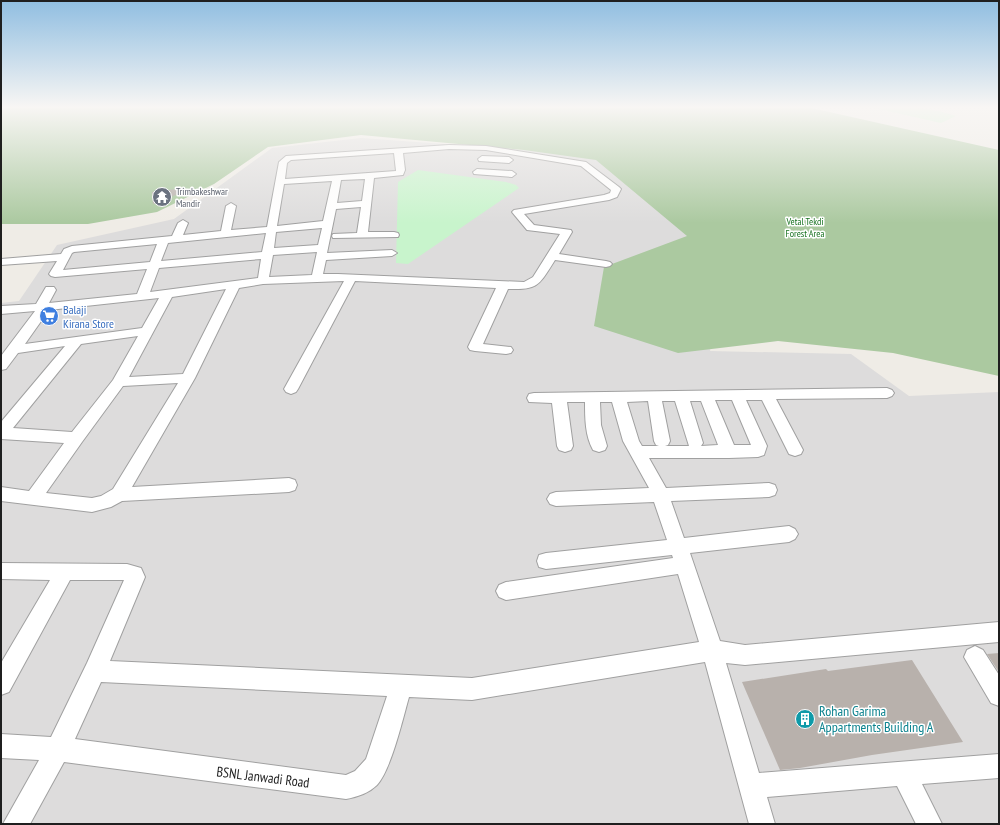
<svg xmlns="http://www.w3.org/2000/svg" width="1000" height="825" font-family="'PT Sans Narrow',sans-serif">
<style>
.residential{fill:#dddcdc}
.forest{fill:#abc9a0}
.park{fill:#c8f4cc}
.building{fill:#b8b1ac}
.lines{fill:none;stroke-linecap:round;stroke-linejoin:round}
.street-casing{stroke:#a0a0a0;stroke-width:2}
.street{fill:#fff;fill-rule:evenodd}
.labels{text-anchor:middle;dominant-baseline:central;stroke-width:3;stroke-linejoin:round;paint-order:stroke}
.far-worship-label{font-size:10px;fill:#5b616d;stroke:#fff;text-anchor:start}
.far-park-label{font-size:10px;fill:#187220;stroke:#fff}
.shop-label{font-size:12px;fill:#366cbe;stroke:#fff;text-anchor:start}
.near-culture-label{font-size:14px;fill:#0d838f;stroke:#fff;text-anchor:start}
.near-street-label{font-size:14px;fill:#1f1f1f;stroke:#fff}
</style>
<rect width="100%" height="100%" fill="#efece6"/>
<!-- residential -->
<path class="residential" d="M 361,138 L 596,155 L 726,254 L 710,351 L 851,354 L 909,396 L 999,392 L 999,824 L 1,824 L 1,303 L 19,301 L 57,245 L 174,219 L 272,148 Z"/>
<!-- forest -->
<path class="forest" d="M 1,107 L 807,107 L 999,150 L 999,376 L 893,353 L 778,341 L 678,353 L 594,326 L 604,267 L 687,236 L 596,160 L 524,150 L 361,135 L 268,147 L 214,184 L 157,212 L 88,224 L 1,224 Z"/>
<!-- park -->
<path class="park" d="M 870,107 C 900,107 928,106 956,116 L 941,123 Z
M 418,170 L 506,182 L 516,185 L 519,188 L 408,264 L 396,263 L 398,182 Z"/>
<!-- building -->
<path class="building" d="M 185,188 L 186,191 L 153,204 L 152,192 Z
M 999,653 L 999,672 L 987,654 Z
M 912,660 L 963,742 L 872,755 L 800,768 L 780,770 L 742,682 L 826,669 L 828,671 Z"/>
<g class="lines">
<!-- street casing -->
<g class="street-casing">
<path id="street" d="M 449,145 L 486,146 L 586,162 L 619,187 L 621,189 L 617,197 L 609,200 L 524,214 L 534,225 L 571,230 L 572,232 L 559,254 L 606,261 L 610,262 L 612,264 L 610,266 L 606,267 L 555,260 C 539,285 539,290 508,289 L 483,344 L 511,347 L 513,350 L 511,353 L 506,354 L 475,351 L 470,350 L 468,347 L 496,288 L 355,281 L 298,389 L 296,392 L 291,394 L 286,392 L 284,389 L 344,281 L 263,284 L 239,288 L 195,378 L 132,487 L 289,478 L 295,480 L 297,485 L 295,490 L 289,492 L 122,501 L 111,507 L 92,512 L 1,501 L 1,487 L 29,491 L 64,443 L 1,439 L 1,422 L 65,346 L 18,353 L 6,369 L 1,370 L 1,356 L 35,311 L 1,314 L 1,306 L 36,304 L 46,287 L 54,287 L 56,290 L 49,303 L 137,294 L 147,269 L 55,277 L 51,276 L 49,274 L 57,261 L 1,265 L 1,259 L 61,254 L 64,249 L 72,246 L 172,236 L 178,223 L 183,220 L 188,223 L 183,235 L 221,231 L 226,206 L 231,203 L 236,206 L 231,230 L 267,227 L 279,162 L 286,156 ZM 449,149 L 486,150 L 581,166 L 611,190 L 610,193 L 604,195 L 514,210 L 512,212 L 527,230 L 560,234 L 533,277 L 524,282 L 338,274 L 323,274 L 326,260 L 392,256 L 397,253 L 392,250 L 327,253 L 336,209 L 361,207 L 357,233 L 333,234 L 332,236 L 333,238 L 398,237 L 399,235 L 398,233 L 394,232 L 368,232 L 374,178 L 403,175 L 405,170 L 403,153 ZM 394,153 L 396,171 L 285,179 L 287,163 L 291,160 ZM 365,179 L 362,201 L 337,203 L 341,180 ZM 332,181 L 323,221 L 277,226 L 284,184 ZM 322,228 L 318,245 L 274,248 L 276,232 ZM 266,233 L 262,252 L 161,261 L 168,243 ZM 157,244 L 150,262 L 63,270 L 72,253 L 74,252 ZM 317,252 L 312,275 L 269,277 L 273,255 ZM 261,259 L 258,278 L 150,292 L 159,268 ZM 226,289 L 183,374 L 129,377 L 172,297 ZM 159,298 L 142,328 L 25,344 L 49,310 ZM 138,336 L 113,380 L 72,432 L 13,428 L 81,344 ZM 178,383 L 113,489 L 101,496 L 92,498 L 46,493 L 82,442 L 123,386 Z
M 482,156 L 509,157 L 513,160 L 509,163 L 479,161 L 478,159 Z
M 477,169 L 512,171 L 516,174 L 512,177 L 474,174 L 473,172 Z
M 887,388 L 892,390 L 894,393 L 892,396 L 887,398 L 776,399 L 803,450 L 801,454 L 795,456 L 789,454 L 762,400 L 746,400 L 767,446 L 764,455 L 758,457 L 729,458 L 649,458 L 666,488 L 769,483 L 775,485 L 777,490 L 775,495 L 769,497 L 671,501 L 684,538 L 789,526 L 795,529 L 798,534 L 795,539 L 789,542 L 690,553 L 720,641 L 745,645 L 999,622 L 999,642 L 745,665 L 726,663 L 759,773 L 999,754 L 999,778 L 922,784 L 942,824 L 916,824 L 897,786 L 767,797 L 775,824 L 749,824 L 705,662 L 472,700 L 409,697 C 403,718 391,770 377,785 C 369,793 357,797 346,799 L 64,762 L 30,824 L 3,824 L 39,760 L 1,758 L 1,734 L 51,737 L 87,663 L 124,580 L 70,580 L 9,692 L 1,695 L 1,663 L 50,580 L 1,579 L 1,563 L 127,564 L 141,568 L 145,577 L 110,661 L 472,678 L 699,642 L 678,574 L 506,600 L 499,597 L 496,591 L 499,585 L 506,582 L 673,558 L 672,555 L 546,569 L 539,567 L 537,561 L 539,555 L 546,553 L 667,540 L 654,502 L 556,506 L 550,504 L 547,499 L 550,494 L 556,492 L 649,488 L 623,441 L 612,402 L 600,402 L 601,425 L 607,446 L 605,450 L 599,452 L 593,450 C 585,436 585,418 585,402 L 567,402 L 573,446 L 571,450 L 565,452 L 559,450 L 557,446 L 552,403 L 529,402 L 527,398 L 529,394 L 534,393 ZM 715,400 L 732,400 L 751,445 L 734,445 ZM 648,401 L 654,441 L 656,445 L 659,446 L 642,446 L 639,441 L 627,402 ZM 662,401 L 675,401 L 689,446 L 665,446 L 668,445 L 670,441 ZM 690,401 L 701,401 L 718,445 L 701,446 L 703,443 ZM 101,682 L 387,696 L 366,759 L 355,771 L 346,775 L 75,739 Z
M 975,646 L 983,650 L 999,675 L 999,706 L 991,703 L 964,657 L 967,650 Z"/>
</g>
<!-- street -->
<use href="#street" class="street"/>
</g>
<!-- sky -->
<linearGradient id="sky" x2="0" y2="1"><stop stop-color="#90bee1"/><stop offset="0.48" stop-color="#f8f6f4"/><stop offset="1" stop-color="#f8f6f4" stop-opacity="0"/></linearGradient>
<rect width="1000" height="223" fill="url(#sky)"/>
<!-- icons -->
<defs>
<g id="temple-disc" transform="scale(1)"><circle r="9.5" fill="#6b7280" stroke="#fff"/><path d="M0-6L5-2H3V0L6.5 2.5H4V6H1.5V3h-3V6H-4V2.5H-6.5L-3 0V-2H-5Z" fill="#fff"/></g>
<g id="supermarket-disc" transform="scale(1)"><circle r="9.5" fill="#3f7fe0" stroke="#fff"/><path d="M-6-5.5h2.5l.6 2H6L4.5 2H-2.5L-4.4-4H-6ZM-1.5 3.2a1.3 1.3 0 1 0 .1 0ZM3 3.2a1.3 1.3 0 1 0 .1 0Z" fill="#fff"/></g>
<g id="building-disc" transform="scale(1)"><circle r="9.5" fill="#0f9aa8" stroke="#fff"/><path d="M-4-6H4V6H1V3H-1V6H-4ZM-2.5-4.3h1.7v1.8h-1.7ZM.8-4.3h1.7v1.8H.8ZM-2.5-1h1.7V.8h-1.7ZM.8-1h1.7V.8H.8Z" fill="#fff"/></g>
</defs>
<g fill-rule="evenodd">
<use href="#temple-disc" x="162" y="197"/>
<use href="#supermarket-disc" x="49" y="316"/>
<use href="#building-disc" x="805" y="719"/>
</g>
<g class="labels">
<!-- far-worship labels -->
<g class="far-worship-label">
<text x="176" y="191">Trimbakeshwar<tspan x="176" dy="12">Mandir</tspan></text>
</g>
<!-- far-park labels -->
<g class="far-park-label">
<text x="805" y="221">Vetal Tekdi<tspan x="805" dy="12">Forest Area</tspan></text>
</g>
<!-- shop labels -->
<g class="shop-label">
<text x="63" y="309">Balaji<tspan x="63" dy="14">Kirana Store</tspan></text>
</g>
<!-- near-culture labels -->
<g class="near-culture-label">
<text x="819" y="711">Rohan Garima<tspan x="819" dy="16">Appartments Building A</tspan></text>
</g>
<!-- near-street labels -->
<g class="near-street-label">
<text transform="translate(263 777) rotate(7)">BSNL Janwadi Road</text>
</g>
</g>
<!-- border -->
<rect width="1000" height="825" fill="none" stroke="#1f1f1f" stroke-width="4"/>
</svg>
